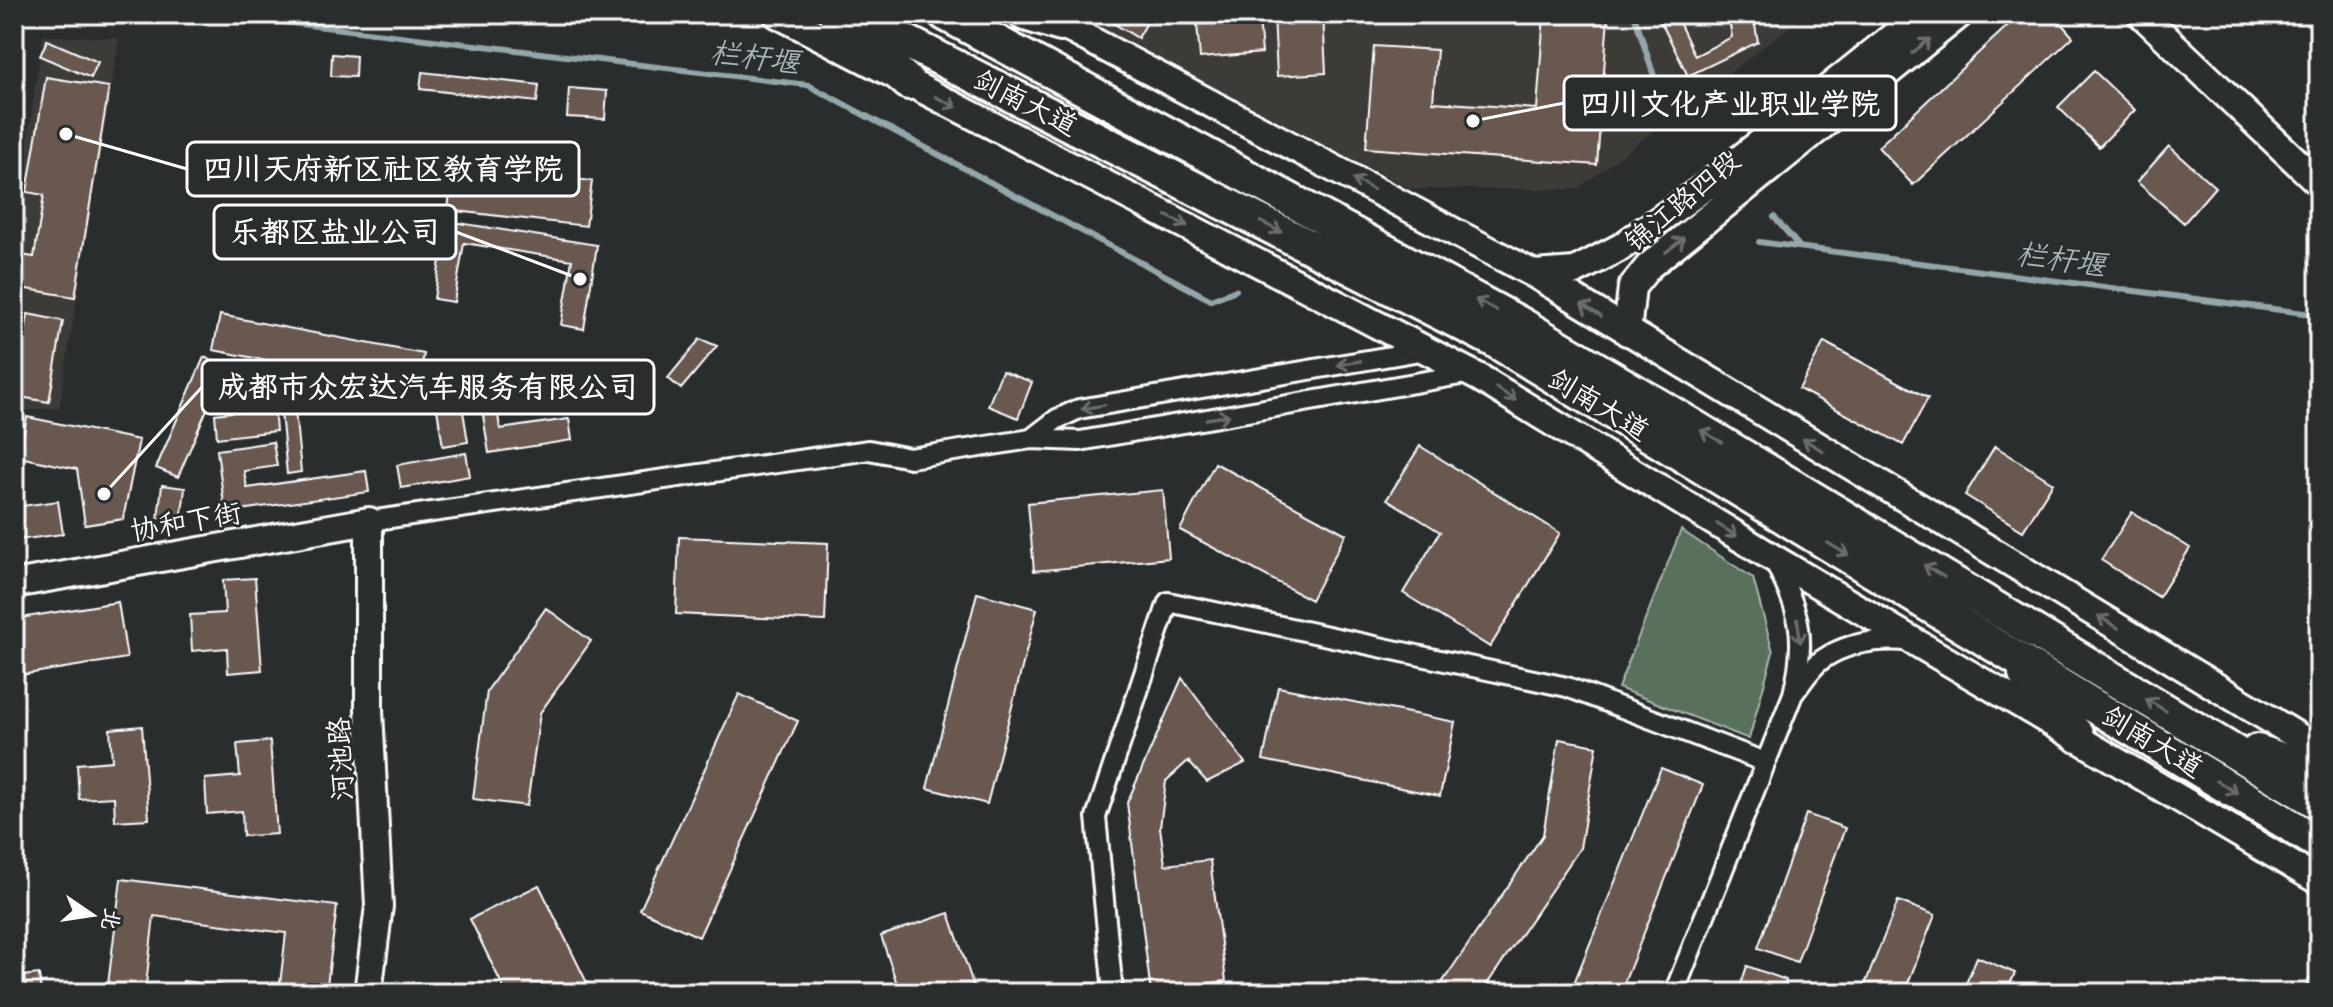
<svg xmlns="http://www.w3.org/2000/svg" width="2333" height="1007" font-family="Itim,'LXGW WenKai TC',sans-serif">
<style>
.built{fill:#3d3a38}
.green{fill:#59705c;stroke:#acb8ae;stroke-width:2}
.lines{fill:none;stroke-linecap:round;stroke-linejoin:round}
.stream{stroke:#95a6ab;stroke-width:6}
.building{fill:#685850;stroke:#fff;stroke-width:2}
.street-casing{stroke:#fff;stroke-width:24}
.secondary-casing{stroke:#fff;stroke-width:32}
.highway-casing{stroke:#fff;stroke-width:38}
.street{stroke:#2a2d2e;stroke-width:18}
.secondary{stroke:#2a2d2e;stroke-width:26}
.highway{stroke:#2a2d2e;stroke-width:32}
.oneway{stroke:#6a6c6d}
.labels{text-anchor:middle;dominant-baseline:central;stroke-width:6;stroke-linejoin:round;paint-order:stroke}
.street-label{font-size:28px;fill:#fff;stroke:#2a2d2e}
.water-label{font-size:30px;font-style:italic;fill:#a6b5b9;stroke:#2a2d2e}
.leader{fill:none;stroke:#fff;stroke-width:3}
.callout-dot{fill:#fff;stroke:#2a2d2e;stroke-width:3}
.callout{fill:#2a2d2e;stroke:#fff;stroke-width:3}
.callout-label{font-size:30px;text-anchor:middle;font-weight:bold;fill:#fff}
</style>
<rect width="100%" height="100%" fill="#2a2d2e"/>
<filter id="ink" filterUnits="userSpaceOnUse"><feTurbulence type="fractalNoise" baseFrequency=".0125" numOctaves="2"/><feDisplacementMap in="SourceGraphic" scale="16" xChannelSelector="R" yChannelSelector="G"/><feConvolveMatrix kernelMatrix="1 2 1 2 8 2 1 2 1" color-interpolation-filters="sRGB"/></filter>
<g filter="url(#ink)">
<!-- built -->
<path class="built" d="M 1077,14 L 1806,14 L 1578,189 L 1411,189 L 1146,53 Z
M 43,36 L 119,38 L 59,408 L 14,411 L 14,229 Z"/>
<!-- green -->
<path class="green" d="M 1681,530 L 1753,578 L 1773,652 L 1749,739 L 1618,688 Z"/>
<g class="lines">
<!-- stream -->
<path class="stream" d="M 216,14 L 808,85 L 1211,300 L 1236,290
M 1634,14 L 1670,126
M 1774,217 L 1798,245
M 1759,242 L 2319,315"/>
</g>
<!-- building -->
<path class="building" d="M 1098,14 L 1152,14 L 1138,38 Z
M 1274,14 L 1323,14 L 1326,73 L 1277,76 Z
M 1544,14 L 1608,17 L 1597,165 L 1366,148 L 1374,46 L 1437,50 L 1433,102 L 1537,109 Z
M 1657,14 L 1675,14 L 1695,56 L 1732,37 L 1728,14 L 1753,14 L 1758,42 L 1688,76 Z
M 2020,14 L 2053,14 L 2073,37 L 1913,185 L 1878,147 Z
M 1259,19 L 1262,53 L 1200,58 L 1197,24 Z
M 47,40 L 98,62 L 91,78 L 40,56 Z
M 332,54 L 356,56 L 355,77 L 331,76 Z
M 2094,71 L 2135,110 L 2099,147 L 2058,107 Z
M 422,72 L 539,85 L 537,102 L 420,89 Z
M 46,77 L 109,87 L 75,297 L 14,287 L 14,254 L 34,257 L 44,195 L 27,192 Z
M 569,88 L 607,91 L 605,119 L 567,117 Z
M 2169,146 L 2215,187 L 2184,223 L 2137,182 Z
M 453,164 L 592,181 L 586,226 L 448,210 Z
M 446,221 L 597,245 L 584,329 L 561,325 L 572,260 L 464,243 L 454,302 L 434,299 Z
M 28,314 L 63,321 L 49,402 L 14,396 Z
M 220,315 L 424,354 L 417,389 L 213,350 Z
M 700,339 L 717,346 L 681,389 L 668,378 Z
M 1824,342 L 1928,398 L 1903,445 L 1799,389 Z
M 204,357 L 225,367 L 178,477 L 156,468 Z
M 456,368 L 468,442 L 443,446 L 431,372 Z
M 1002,371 L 1032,382 L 1018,418 L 988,406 Z
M 495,393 L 500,429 L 569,419 L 572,440 L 489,453 L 480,396 Z
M 274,407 L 276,431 L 217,438 L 215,414 Z
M 295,410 L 301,472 L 287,474 L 281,412 Z
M 27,417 L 139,440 L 123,519 L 85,525 L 77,469 L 19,457 Z
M 273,442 L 277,466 L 244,471 L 247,488 L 366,471 L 369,492 L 225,512 L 217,450 Z
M 1420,446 L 1560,533 L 1490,647 L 1403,593 L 1440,532 L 1387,499 Z
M 1995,446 L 2053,483 L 2023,531 L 1965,495 Z
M 466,453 L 470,476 L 401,488 L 397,465 Z
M 1215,463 L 1346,534 L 1311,600 L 1180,530 Z
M 162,485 L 185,488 L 181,521 L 158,518 Z
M 1163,490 L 1169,558 L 1034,571 L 1028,503 Z
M 58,501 L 63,534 L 19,540 L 14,507 Z
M 2132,512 L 2190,548 L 2159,597 L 2101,560 Z
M 679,537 L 828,543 L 825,621 L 676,614 Z
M 255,578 L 262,670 L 228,673 L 227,648 L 192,651 L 190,615 L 225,613 L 223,580 Z
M 977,593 L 1037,609 L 987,804 L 927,788 Z
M 118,602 L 127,658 L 14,676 L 14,619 Z
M 546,608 L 591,641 L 540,713 L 527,806 L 473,799 L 487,691 Z
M 1182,678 L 1245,763 L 1207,782 L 1188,761 L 1166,781 L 1160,827 L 1165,865 L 1210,860 L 1226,981 L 1174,988 L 1175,993 L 1151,993 L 1127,803 Z
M 1278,687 L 1455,722 L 1440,796 L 1263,760 Z
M 739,694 L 798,721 L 699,937 L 640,910 Z
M 142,726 L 149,819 L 115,821 L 114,797 L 79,799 L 77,764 L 112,761 L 110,729 Z
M 1559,739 L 1597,746 L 1580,848 L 1481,993 L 1435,993 L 1543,835 Z
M 270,741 L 277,834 L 243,836 L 242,811 L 207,814 L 205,779 L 240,776 L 237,744 Z
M 1661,768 L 1703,785 L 1620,993 L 1570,993 Z
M 1806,814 L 1845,828 L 1797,962 L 1758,948 Z
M 121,879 L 337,906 L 326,993 L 279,993 L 286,933 L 154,916 L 145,993 L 107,993 Z
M 539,885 L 592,993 L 506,993 L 470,919 Z
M 1898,901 L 1935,915 L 1904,993 L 1877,993 L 1864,987 Z
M 949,913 L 976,993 L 900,993 L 881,936 Z
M 1977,957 L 2015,973 L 2006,993 L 1962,993 Z
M 1747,966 L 1786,980 L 1782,993 L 1738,993 Z
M 39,974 L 41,993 L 14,993 L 14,977 Z
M 183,981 L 255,990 L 254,993 L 181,993 Z"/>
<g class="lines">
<!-- street casing -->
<g class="street-casing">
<path id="street" d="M 1426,350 L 1079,409 L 1057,419 L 1031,439 L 1080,441 L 1472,373
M 369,521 L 869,450 L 910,458 L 1031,439
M 1773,558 C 1799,613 1808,633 1793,694 C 1802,683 1811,667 1823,659 C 1847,642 1881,639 1909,641
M 1113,993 L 1096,817 L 1168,602 L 1567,687 L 1765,762
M 1674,993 L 1793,694
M 2315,993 L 2319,984"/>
</g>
<!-- secondary casing -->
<g class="secondary-casing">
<path id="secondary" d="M 777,14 L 1480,378 L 1773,558 L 2319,881
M 2141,14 L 2319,183
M 1043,15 L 1534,274 L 2319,749
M 1534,274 L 1575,271 L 1621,247 L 1705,187 L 1921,14
M 1627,332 L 1632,287 L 1649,266 L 1960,14
M 14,584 L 369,521 L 369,710 L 379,906 L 368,993"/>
</g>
<!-- highway casing -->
<g class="highway-casing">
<path id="highway" d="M 852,14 L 1495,341 L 2319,843
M 945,14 L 1521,324 L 1665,409 L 2319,803
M 1025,14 L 1061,25
M 837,19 L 909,83
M 2025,674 L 2078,736
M 2257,751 L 2319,772"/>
</g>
<!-- street -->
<use href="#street" class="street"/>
<!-- secondary -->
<use href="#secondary" class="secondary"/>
<!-- highway -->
<use href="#highway" class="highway"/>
</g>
<!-- one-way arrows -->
<defs><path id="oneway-shaft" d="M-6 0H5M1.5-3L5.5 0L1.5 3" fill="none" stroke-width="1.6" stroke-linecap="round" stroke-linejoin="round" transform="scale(2)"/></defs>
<g class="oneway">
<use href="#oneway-shaft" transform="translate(1921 46) rotate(-39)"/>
<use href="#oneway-shaft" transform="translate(946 102) rotate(27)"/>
<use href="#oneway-shaft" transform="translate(1363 184) rotate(-152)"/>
<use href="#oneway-shaft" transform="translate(1177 221) rotate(27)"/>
<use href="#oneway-shaft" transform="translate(1271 227) rotate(27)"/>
<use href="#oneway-shaft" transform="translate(1675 245) rotate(-39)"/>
<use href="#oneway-shaft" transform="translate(1486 305) rotate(-152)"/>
<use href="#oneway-shaft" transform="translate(1591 310) rotate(-148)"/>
<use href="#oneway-shaft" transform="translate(1349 363) rotate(170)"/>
<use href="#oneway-shaft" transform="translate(1506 394) rotate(32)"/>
<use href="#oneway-shaft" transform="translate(1093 407) rotate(170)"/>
<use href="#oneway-shaft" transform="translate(1218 417) rotate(-10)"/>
<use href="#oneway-shaft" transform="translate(1711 436) rotate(-149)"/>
<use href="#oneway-shaft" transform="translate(1813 445) rotate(-149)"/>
<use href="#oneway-shaft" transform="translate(1727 530) rotate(32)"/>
<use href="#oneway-shaft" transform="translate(1838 549) rotate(31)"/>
<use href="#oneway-shaft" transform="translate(1934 571) rotate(-149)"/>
<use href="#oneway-shaft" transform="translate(2108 622) rotate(-149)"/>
<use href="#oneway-shaft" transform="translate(1799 631) rotate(83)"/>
<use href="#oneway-shaft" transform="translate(2156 705) rotate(-149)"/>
<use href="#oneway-shaft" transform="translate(2227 787) rotate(31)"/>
</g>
</g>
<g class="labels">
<!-- street labels -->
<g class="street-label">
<text transform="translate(1026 102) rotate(27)">剑南大道</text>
<text transform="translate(1682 200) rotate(-40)">锦江路四段</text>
<text transform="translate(1599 404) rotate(31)">剑南大道</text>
<text transform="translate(186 521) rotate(-10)">协和下街</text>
<text transform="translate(2153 741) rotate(31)">剑南大道</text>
<text transform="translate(340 759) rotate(-93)">河池路</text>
</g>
<!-- water labels -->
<g class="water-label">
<text transform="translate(755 57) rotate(7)">栏杆堰</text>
<text transform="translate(2061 259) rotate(8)">栏杆堰</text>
</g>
</g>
<!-- callouts -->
<path class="leader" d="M1473 121L1564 103M66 134L187 169M580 279L456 232M104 494L202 387"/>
<g class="callout-dot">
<circle cx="1473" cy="121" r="8"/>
<circle cx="66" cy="134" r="8"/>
<circle cx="580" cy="279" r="8"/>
<circle cx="104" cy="494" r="8"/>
</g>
<g class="callout">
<rect x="1564" y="76" width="332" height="54" rx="8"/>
<rect x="187" y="142" width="392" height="54" rx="8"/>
<rect x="214" y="205" width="242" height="54" rx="8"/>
<rect x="202" y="360" width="452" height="54" rx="8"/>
</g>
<g class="callout-label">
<text x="1730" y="114">四川文化产业职业学院</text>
<text x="383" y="179">四川天府新区社区教育学院</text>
<text x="335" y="242">乐都区盐业公司</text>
<text x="428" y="397">成都市众宏达汽车服务有限公司</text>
</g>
<!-- margin -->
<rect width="2333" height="1007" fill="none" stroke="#2a2d2e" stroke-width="48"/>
<rect x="24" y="24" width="2285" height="959" fill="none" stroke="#fff" stroke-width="3" filter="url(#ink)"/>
<!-- north arrow -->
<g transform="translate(92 915) rotate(103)" stroke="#2a2d2e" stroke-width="6" paint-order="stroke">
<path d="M0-6L14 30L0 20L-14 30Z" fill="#ffffff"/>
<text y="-12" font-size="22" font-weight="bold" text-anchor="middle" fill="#ffffff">北</text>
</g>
</svg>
